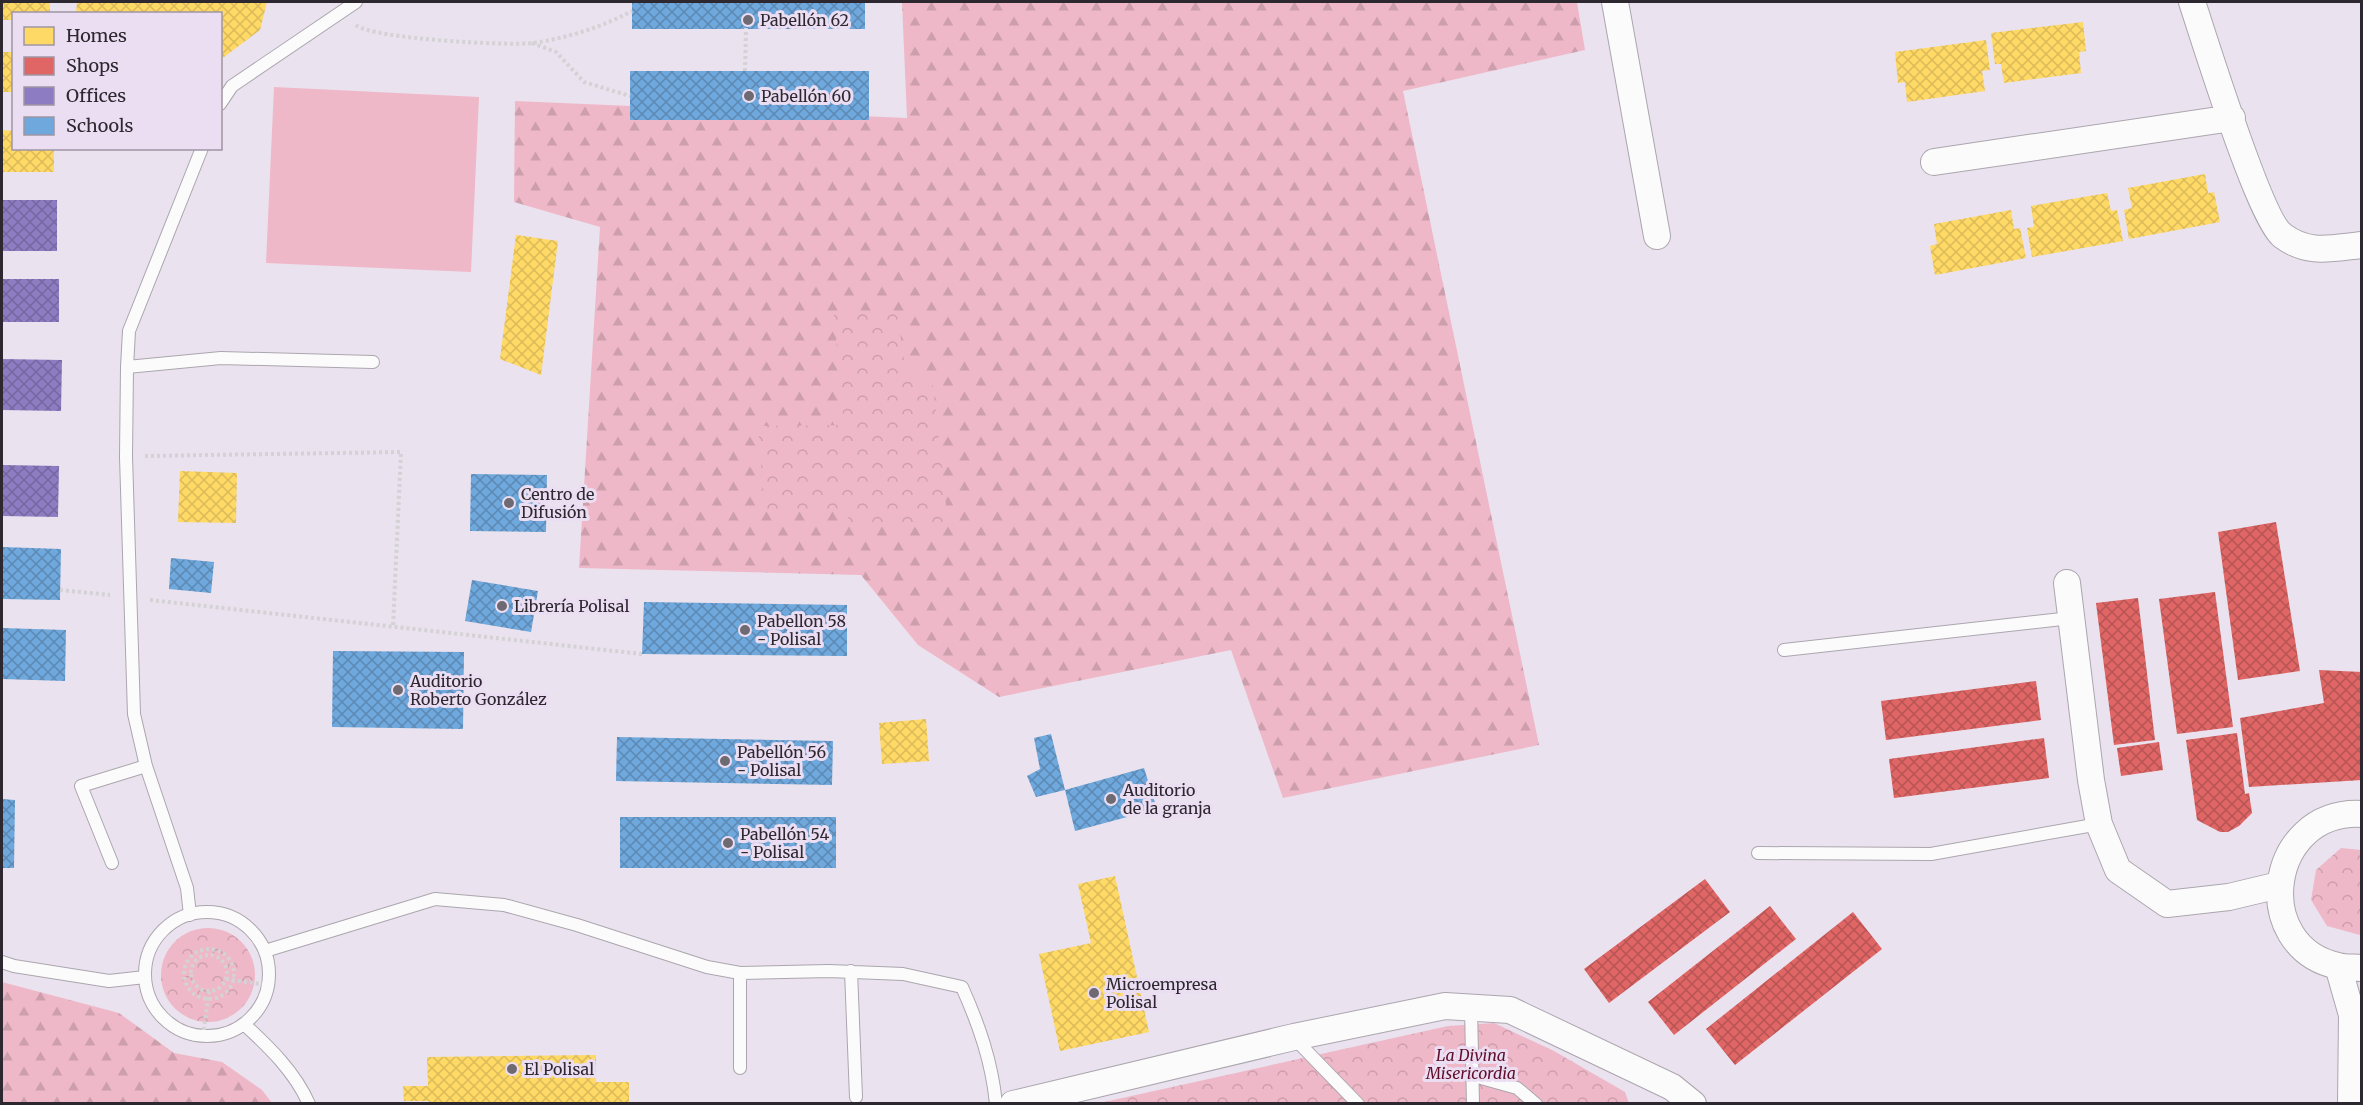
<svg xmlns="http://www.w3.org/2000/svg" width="2363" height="1105" font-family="Merriweather,serif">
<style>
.forest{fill:url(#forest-firs)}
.park{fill:url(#park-crowns)}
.garden{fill:#efb8c8}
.homes{fill:url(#homes-cross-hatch)}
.shops{fill:url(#shops-cross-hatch)}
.offices{fill:url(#offices-cross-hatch)}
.schools{fill:url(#schools-cross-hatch)}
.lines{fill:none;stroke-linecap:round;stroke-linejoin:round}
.service-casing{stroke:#aba6ae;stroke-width:14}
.minor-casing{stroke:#aba6ae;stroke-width:28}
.path{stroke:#d4d2d5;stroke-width:4;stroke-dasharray:3 3;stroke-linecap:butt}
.service{stroke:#fcfbfc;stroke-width:12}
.minor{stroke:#fcfbfc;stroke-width:26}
.poi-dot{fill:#6f6972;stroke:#ebdef2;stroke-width:2}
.labels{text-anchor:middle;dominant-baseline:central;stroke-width:6;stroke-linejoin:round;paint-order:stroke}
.poi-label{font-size:16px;fill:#2d2830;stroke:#ebdef2;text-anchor:start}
.park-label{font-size:16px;font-style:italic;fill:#600e29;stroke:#ebdef2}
</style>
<defs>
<pattern id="forest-firs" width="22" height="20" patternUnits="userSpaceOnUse" patternTransform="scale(1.5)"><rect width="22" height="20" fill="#efb8c8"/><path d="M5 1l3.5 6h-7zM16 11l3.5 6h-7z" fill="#cd9eac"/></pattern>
<pattern id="park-crowns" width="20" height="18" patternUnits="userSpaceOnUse" patternTransform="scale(1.5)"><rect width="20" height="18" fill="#efb8c8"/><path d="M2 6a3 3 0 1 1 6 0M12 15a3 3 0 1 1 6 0" fill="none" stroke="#cd9eac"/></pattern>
<pattern id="homes-cross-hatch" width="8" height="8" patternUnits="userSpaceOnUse" patternTransform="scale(1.5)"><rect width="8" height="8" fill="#ffd966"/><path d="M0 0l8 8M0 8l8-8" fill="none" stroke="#dbba59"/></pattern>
<pattern id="shops-cross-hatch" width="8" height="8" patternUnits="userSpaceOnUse" patternTransform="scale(1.5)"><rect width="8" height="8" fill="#e06666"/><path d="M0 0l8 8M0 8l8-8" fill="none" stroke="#b65454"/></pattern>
<pattern id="offices-cross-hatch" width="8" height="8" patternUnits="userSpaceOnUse" patternTransform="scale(1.5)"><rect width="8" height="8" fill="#8e7cc3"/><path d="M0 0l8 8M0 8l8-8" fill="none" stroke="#74669f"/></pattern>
<pattern id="schools-cross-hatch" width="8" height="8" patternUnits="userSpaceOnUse" patternTransform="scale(1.5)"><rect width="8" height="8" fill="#6fa8dc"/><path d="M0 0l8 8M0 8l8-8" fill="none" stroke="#5c89b3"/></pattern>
</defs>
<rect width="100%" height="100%" fill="#eae2ee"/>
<!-- forest -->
<path class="forest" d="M 902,2 L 1577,2 L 1585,50 L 1403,91 L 1539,745 L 1283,798 L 1231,650 L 999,697 L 918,645 L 861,575 L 579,568 L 600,227 L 514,202 L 515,101 L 907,118 Z
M 2,982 L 119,1013 L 174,1053 L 222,1062 L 262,1090 L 272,1103 L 2,1103 Z"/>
<!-- park -->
<path class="park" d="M 897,311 L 906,374 L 932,376 L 948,524 L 851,526 L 846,511 L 765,512 L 758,426 L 844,425 L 834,315 Z
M 2341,848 L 2361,850 L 2360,935 L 2327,926 L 2311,900 L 2316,870 Z
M161 975a47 47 0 1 1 94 0a47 47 0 1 1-94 0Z
M 1494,1023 L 1554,1051 L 1625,1092 L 1629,1103 L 1095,1104 L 1448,1026 Z"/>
<!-- garden -->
<path class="garden" d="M 274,87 L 479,97 L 471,272 L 266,263 Z"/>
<!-- homes -->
<path class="homes" d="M 2,2 L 50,2 L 50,14 L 14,14 L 14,20 L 2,20 Z
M 77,2 L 267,2 L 260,30 L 220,60 L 220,14 L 76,14 Z
M 2083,22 L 2086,51 L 2079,52 L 2081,73 L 2004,83 L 2001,64 L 1995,64 L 1991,33 Z
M 1986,40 L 1990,70 L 1982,71 L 1985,91 L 1907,102 L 1905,82 L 1898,83 L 1895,52 Z
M 2,52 L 14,52 L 14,92 L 2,92 Z
M 2,130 L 14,131 L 14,148 L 54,148 L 54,172 L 2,172 Z
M 2205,174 L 2208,193 L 2214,192 L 2220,222 L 2129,239 L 2124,210 L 2132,208 L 2128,188 Z
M 2107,193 L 2111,211 L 2117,210 L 2123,241 L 2032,257 L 2027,228 L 2034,227 L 2031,206 Z
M 2011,210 L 2014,229 L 2020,228 L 2026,258 L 1935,275 L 1930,246 L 1937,244 L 1934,224 Z
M 516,235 L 558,241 L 541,375 L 500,359 Z
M 180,471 L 237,473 L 236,523 L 178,522 Z
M 926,719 L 929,761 L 882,764 L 879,723 Z
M 1115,876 L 1149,1032 L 1060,1051 L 1039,954 L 1091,943 L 1078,884 Z
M 596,1055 L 596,1082 L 629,1082 L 629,1104 L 429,1104 L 429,1101 L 404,1101 L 403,1086 L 428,1086 L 427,1057 Z"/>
<!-- shops -->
<path class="shops" d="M 2276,522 L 2300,671 L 2238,680 L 2218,532 Z
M 2215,592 L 2233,727 L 2177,734 L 2159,599 Z
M 2138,598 L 2155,740 L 2114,745 L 2096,603 Z
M 2319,670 L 2362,672 L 2362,780 L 2249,787 L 2240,718 L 2324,703 Z
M 2036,681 L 2041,720 L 1886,740 L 1881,701 Z
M 2237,733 L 2245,794 L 2249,793 L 2252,813 L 2239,826 L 2228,832 L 2220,832 L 2197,820 L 2186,740 Z
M 2044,738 L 2049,778 L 1894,798 L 1889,759 Z
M 2159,742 L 2163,770 L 2121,776 L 2117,748 Z
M 1705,879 L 1730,912 L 1609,1003 L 1584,969 Z
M 1770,906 L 1796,939 L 1674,1035 L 1648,1002 Z
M 1853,912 L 1882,949 L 1735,1065 L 1706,1029 Z"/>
<!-- offices -->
<path class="offices" d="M 2,200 L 57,200 L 57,251 L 2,251 Z
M 2,279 L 59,279 L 59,322 L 2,322 Z
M 2,359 L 62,360 L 61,411 L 2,410 Z
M 2,465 L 59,466 L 58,517 L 2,516 Z"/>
<!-- schools -->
<path class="schools" d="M 632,2 L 865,2 L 865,29 L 632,29 Z
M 630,71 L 869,71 L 869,120 L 630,120 Z
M 471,474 L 547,475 L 546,532 L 470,531 Z
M 2,547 L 61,549 L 60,600 L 2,599 Z
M 171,558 L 214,562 L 211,593 L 169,589 Z
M 472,580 L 538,591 L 531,632 L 465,621 Z
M 644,602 L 847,605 L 847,656 L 642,654 Z
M 2,628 L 66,630 L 65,681 L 2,679 Z
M 333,651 L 464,652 L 463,729 L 332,727 Z
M 1051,734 L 1065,790 L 1036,797 L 1027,776 L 1040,769 L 1034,738 Z
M 617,737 L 833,741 L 832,785 L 616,781 Z
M 1144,768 L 1157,809 L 1075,831 L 1065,790 Z
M 2,799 L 15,800 L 14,868 L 2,868 Z
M 620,817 L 836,817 L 836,868 L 620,868 Z"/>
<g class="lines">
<!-- service casing -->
<g class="service-casing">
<path id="service" d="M 220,104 L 232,86 L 356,2
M 127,367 L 221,358 L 373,362
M 1784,650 L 2071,618
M 1758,853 L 1931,854 L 2099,824
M 112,863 L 81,786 L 146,766
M145 974a62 62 0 1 1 124 0a62 62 0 1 1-124 0Z
M 190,915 L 187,888 L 146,766 L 134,714 L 126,457 L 127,367 L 129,331 L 202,148
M 265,951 L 435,899 L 504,905 L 577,925 L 707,967 L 740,973 L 829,971 L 903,974 L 962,987 C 979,1025 992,1062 996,1104
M 2,962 L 14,966 L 109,981 L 145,977
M 851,971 L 856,1097
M 740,973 L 740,1068
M 1471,1007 L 1473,1104
M 244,1024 C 269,1047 295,1072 309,1104
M 1294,1038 L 1358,1104
M 1474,1076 L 1517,1088 L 1536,1104"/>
</g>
<!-- minor casing -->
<g class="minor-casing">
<path id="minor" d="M 1615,2 L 1657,236
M 2192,2 C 2204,38 2260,220 2283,236 C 2309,255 2331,248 2362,245
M 1934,162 L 2232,118
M 2067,583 L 2091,780 L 2099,824 L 2118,870 L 2167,904 L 2229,897 L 2279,885
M 2362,814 C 2267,809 2249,947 2338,966 C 2346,968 2354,967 2362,968
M 2338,966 L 2352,1015 L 2351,1104
M 1013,1104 L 1294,1037 L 1445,1006 L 1510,1010 L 1672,1087 L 1693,1104"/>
</g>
<!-- path -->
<path class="path" d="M 356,25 C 373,39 507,46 533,43 C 567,38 602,27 632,11
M 532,43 L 556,52 L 584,82 L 630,96
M 745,71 L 746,28
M 145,456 L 401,452 L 393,627
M 60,590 L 110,595
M 150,600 L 642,654
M184 974a25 25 0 1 1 50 0a25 25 0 1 1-50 0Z
M191 973a18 18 0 1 1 36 0a18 18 0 1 1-36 0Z
M 226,979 L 268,985
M 203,1036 L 209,991"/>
<!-- service -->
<use href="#service" class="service"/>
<!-- minor -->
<use href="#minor" class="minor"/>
</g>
<!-- markers -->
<g class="poi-dot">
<circle cx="748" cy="20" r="6"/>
<circle cx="749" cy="96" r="6"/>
<circle cx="509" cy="503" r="6"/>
<circle cx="502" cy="606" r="6"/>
<circle cx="745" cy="630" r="6"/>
<circle cx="398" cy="690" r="6"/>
<circle cx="725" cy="761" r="6"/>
<circle cx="1111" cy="799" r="6"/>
<circle cx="728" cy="843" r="6"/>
<circle cx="1094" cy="993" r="6"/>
<circle cx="512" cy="1069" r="6"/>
</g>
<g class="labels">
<!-- poi labels -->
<g class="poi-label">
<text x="760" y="20">Pabellón 62</text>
<text x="761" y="96">Pabellón 60</text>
<text x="521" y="494">Centro de<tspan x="521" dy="18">Difusión</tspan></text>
<text x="514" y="606">Librería Polisal</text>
<text x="757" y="621">Pabellon 58<tspan x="757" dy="18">- Polisal</tspan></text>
<text x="410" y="681">Auditorio<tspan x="410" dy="18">Roberto González</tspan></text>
<text x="737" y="752">Pabellón 56<tspan x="737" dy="18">- Polisal</tspan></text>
<text x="1123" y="790">Auditorio<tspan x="1123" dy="18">de la granja</tspan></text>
<text x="740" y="834">Pabellón 54<tspan x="740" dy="18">- Polisal</tspan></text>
<text x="1106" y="984">Microempresa<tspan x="1106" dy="18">Polisal</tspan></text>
<text x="524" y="1069">El Polisal</text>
</g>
<!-- park labels -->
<g class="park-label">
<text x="1471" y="1055">La Divina<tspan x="1471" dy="18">Misericordia</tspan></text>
</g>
</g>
<!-- border -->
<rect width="2363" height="1105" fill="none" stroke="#2d2830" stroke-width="6"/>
<!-- legend -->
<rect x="12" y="12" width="210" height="138" fill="#ebdef2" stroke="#9f95a4" stroke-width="1.5"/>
<rect x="24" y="27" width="30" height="18" fill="#ffd966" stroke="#9f95a4" stroke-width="1.5"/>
<text x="66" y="42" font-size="18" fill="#2d2830">Homes</text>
<rect x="24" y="57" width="30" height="18" fill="#e06666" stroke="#9f95a4" stroke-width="1.5"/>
<text x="66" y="72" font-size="18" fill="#2d2830">Shops</text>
<rect x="24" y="87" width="30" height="18" fill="#8e7cc3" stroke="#9f95a4" stroke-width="1.5"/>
<text x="66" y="102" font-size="18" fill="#2d2830">Offices</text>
<rect x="24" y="117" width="30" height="18" fill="#6fa8dc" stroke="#9f95a4" stroke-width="1.5"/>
<text x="66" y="132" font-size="18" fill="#2d2830">Schools</text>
</svg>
